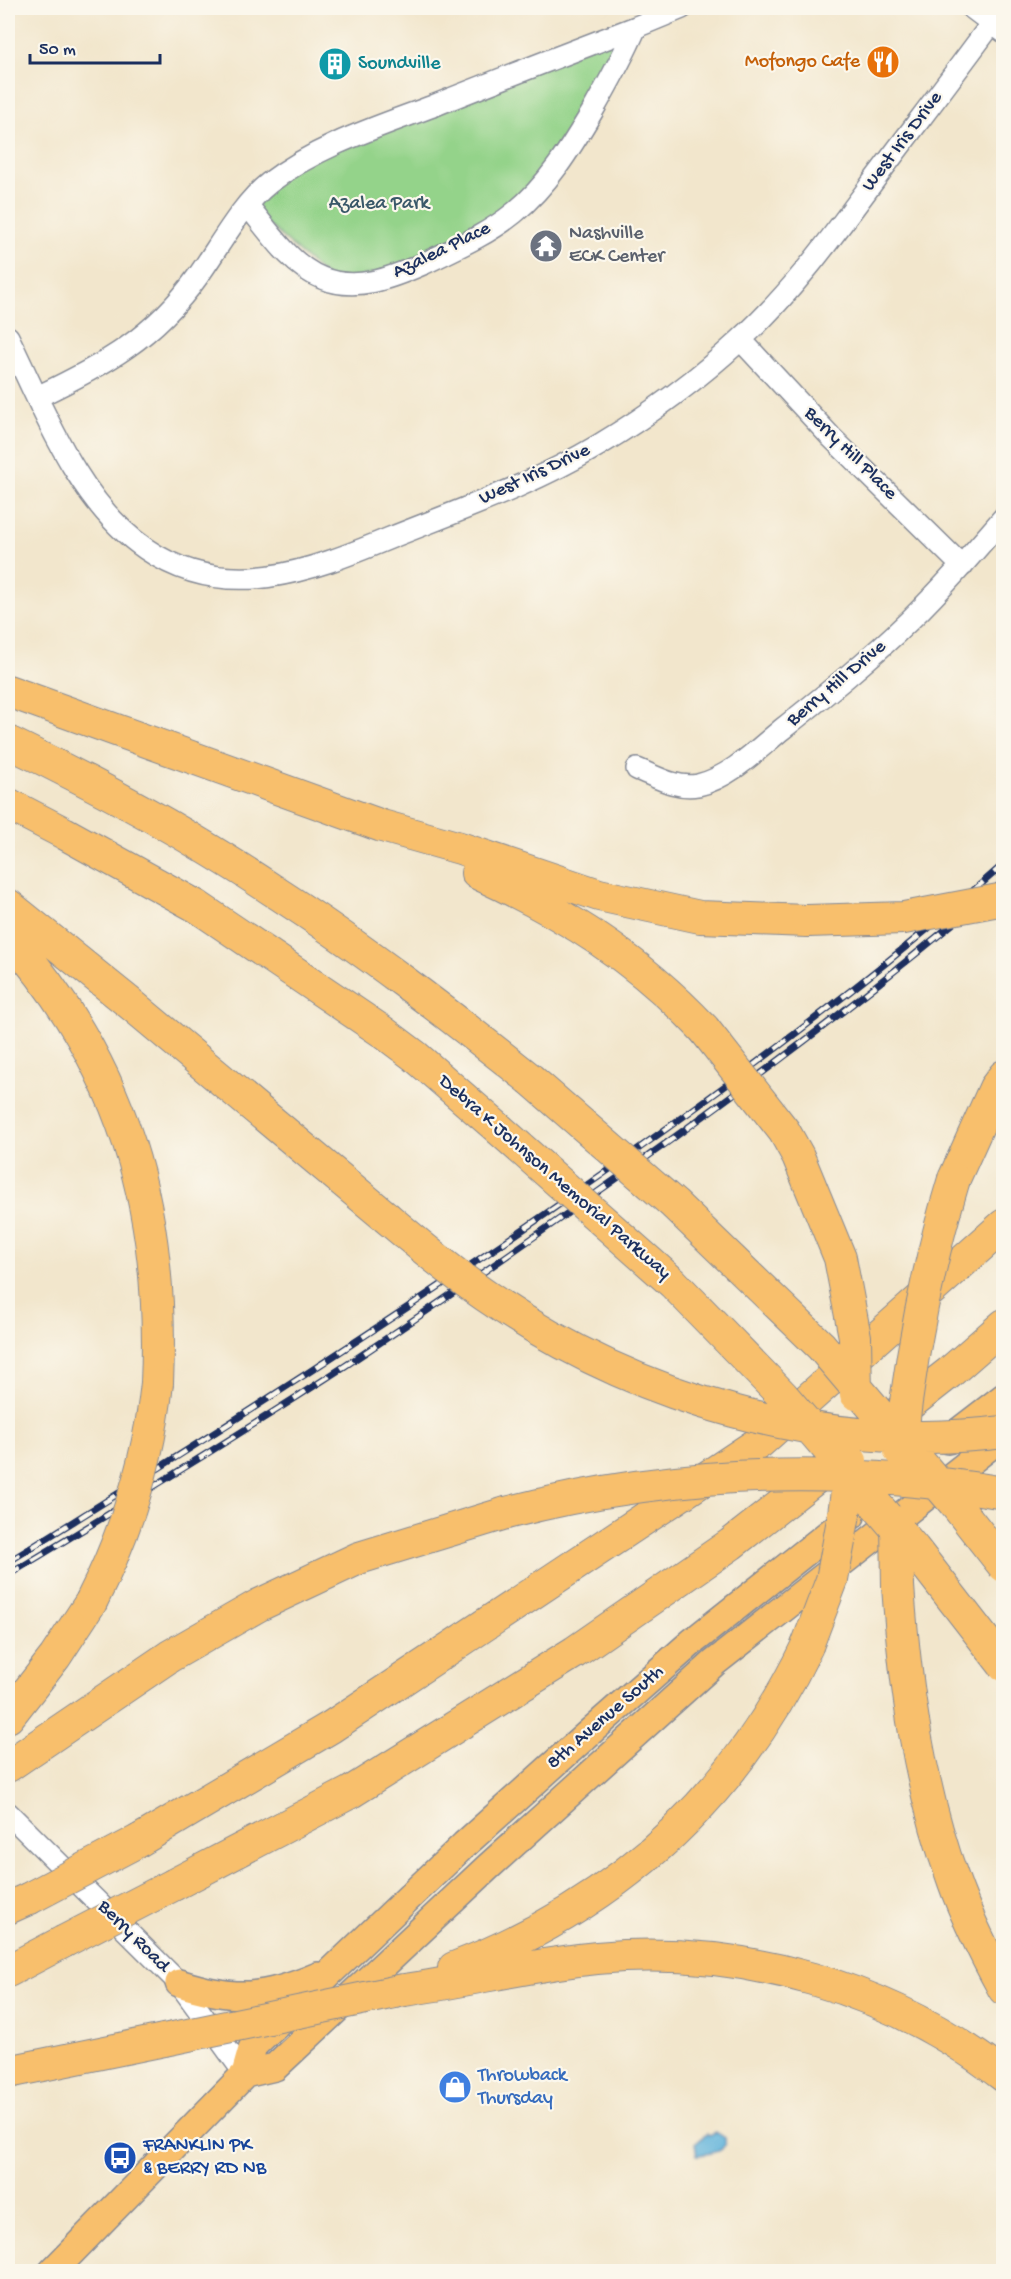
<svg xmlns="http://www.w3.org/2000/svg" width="1011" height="2279" font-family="'Gochi Hand',sans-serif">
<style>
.green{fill:#94d38a;stroke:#588174;stroke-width:1.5}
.water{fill:#5eb2da;stroke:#3c709c;stroke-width:1.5}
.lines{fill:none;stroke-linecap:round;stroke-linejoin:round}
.minor-casing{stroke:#868a95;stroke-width:24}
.major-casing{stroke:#868a95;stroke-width:30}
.highway-casing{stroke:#868a95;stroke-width:34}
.minor{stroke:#fff;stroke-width:21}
.major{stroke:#f8bf6c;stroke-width:27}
.highway{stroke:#f8bf6c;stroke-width:32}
.rail-casing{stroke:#1b2f5e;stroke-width:7}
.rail{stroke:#fbf7ec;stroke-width:4.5;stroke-dasharray:14;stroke-linecap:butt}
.highway-bridge-casing{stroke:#868a95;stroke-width:34;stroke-linecap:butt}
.highway-bridge{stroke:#f8bf6c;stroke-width:32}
.labels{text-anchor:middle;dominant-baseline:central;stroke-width:4.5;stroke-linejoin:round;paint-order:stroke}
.food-label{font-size:20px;fill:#c56008;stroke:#fbf7ec;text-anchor:end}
.culture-label{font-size:20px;fill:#0d838f;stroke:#fbf7ec;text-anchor:start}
.street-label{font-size:20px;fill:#1b2f5e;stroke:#fbf7ec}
.park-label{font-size:20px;fill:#395869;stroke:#fbf7ec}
.worship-label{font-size:20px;fill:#5b616d;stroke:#fbf7ec;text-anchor:start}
.shop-label{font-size:20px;fill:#366cbe;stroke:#fbf7ec;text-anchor:start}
.transit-label{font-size:20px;fill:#164399;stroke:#fbf7ec;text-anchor:start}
</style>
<rect width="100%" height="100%" fill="#fbf7ec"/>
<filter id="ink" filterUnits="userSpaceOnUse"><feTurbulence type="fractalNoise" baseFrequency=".0167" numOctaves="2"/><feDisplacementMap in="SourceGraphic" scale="12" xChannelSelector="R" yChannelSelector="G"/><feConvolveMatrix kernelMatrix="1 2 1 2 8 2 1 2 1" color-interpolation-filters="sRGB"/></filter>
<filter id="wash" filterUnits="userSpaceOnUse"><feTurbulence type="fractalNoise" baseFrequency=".008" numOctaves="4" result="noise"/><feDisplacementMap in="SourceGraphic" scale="24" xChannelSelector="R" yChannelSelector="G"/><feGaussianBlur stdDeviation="1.35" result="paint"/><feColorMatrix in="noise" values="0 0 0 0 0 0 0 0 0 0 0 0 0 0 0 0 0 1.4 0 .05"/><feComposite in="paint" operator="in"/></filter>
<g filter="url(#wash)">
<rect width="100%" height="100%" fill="#f2e6cc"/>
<!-- green -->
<path class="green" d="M 636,27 L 547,180 L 419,265 L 332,282 L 248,206 L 291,167 Z"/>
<!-- water -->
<path class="water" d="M 716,2132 L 725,2138 C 728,2154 709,2153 697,2155 L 695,2144 L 707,2134 L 709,2135 Z"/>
</g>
<g filter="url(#ink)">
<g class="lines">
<!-- minor casing -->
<g class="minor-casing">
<path id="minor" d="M 972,8 L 1004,32
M 248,206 C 268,230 291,266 322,278 C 356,292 391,278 423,264 C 454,249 487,235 514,213 C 548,185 570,149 592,112 C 608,84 623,57 636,27
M 8,337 C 43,408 78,503 146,549 C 226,604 310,571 390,538 C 460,510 534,484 599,445 C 649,415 697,380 740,340 C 793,292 835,233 878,175 C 920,119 962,64 1003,8
M 741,340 L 831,437 L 962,566
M 37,397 C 104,365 154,338 198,276 C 219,247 241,205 269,183 C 317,146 377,127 433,106 C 500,79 568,53 636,27 L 682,8
M 637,769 C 657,777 676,789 698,785 C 729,778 757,750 781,730 C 824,696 869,660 909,621 C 943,588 973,553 1004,517
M 8,1813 L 179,1983 L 245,2074"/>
</g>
<!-- major casing -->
<g class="major-casing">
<path id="major" d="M 948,1440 L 1004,1397
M 179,1983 C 235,2001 264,1999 318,1976
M 245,2074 L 275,2067 L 488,1867 L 714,1663 L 1004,1435
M 52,2272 L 245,2074 L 253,2046 L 464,1845 L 590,1732 L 692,1642 L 851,1516"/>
</g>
<!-- highway casing -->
<g class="highway-casing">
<path id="highway" d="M 8,691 L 382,826 L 460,848 L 599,895 L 700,917 L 807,921
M 8,742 C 100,786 192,836 277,893 C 365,950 448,1014 530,1079
M 8,804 L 64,833 L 198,907 L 383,1032 L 415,1056 L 499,1129
M 477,873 C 566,914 636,957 704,1029
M 8,905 L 132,1005 L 386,1217
M 8,935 C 124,1066 165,1210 157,1383
M 954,1179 L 995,1088 L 1004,1076
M 889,1420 L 949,1373 L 1004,1325
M 898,1586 C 905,1686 919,1787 954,1882 C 967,1919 985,1954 1004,1989
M 8,1717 L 55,1657 L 91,1602
M 8,1766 L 170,1656 L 259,1605 L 359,1558 L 506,1513
M 140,1840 L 331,1727 L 760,1442 L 1004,1225
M 175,1884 L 351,1792 L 575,1652 L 731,1544 L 831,1466
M 8,1908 L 28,1899
M 454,1968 C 613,1907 733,1801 807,1646
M 8,1971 L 63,1942
M 404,1990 C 469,1981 532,1964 597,1958 C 741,1945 890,1987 1004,2076
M 8,2072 L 164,2040"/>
</g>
<!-- minor -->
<use href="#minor" class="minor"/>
<!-- major -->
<use href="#major" class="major"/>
<!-- highway -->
<use href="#highway" class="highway"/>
<!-- rail casing -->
<g class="rail-casing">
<path id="rail" d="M 8,1562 C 190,1450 370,1335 547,1213 C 704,1104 860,990 1004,864
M 8,1575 C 121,1507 234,1438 345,1366 C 428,1311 510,1254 592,1196 C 733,1097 872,993 1004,881"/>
</g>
<!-- rail -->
<use href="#rail" class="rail"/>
<!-- highway-bridge casing -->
<g class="highway-bridge-casing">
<path id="highway-bridge" d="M 807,921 L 904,918 L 1004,899
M 704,1029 L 784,1131 L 798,1156 L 840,1258 L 855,1337 L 856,1394
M 530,1079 L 674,1204 L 821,1346 L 956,1505 L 1004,1566
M 499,1129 L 673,1283 L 782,1395 L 914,1549 L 1004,1665
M 386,1217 C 418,1244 451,1272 486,1296 C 635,1399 822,1454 1004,1432
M 900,1451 C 910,1358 927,1268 954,1179
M 506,1513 C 669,1471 838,1464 1004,1493
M 897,1522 L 898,1586
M 91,1602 C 126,1533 149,1460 157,1383
M 807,1646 L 832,1580 L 844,1514 L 851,1461
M 28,1899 L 140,1840
M 63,1942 L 175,1884
M 164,2040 L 404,1990"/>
</g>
<!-- highway-bridge -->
<use href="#highway-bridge" class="highway-bridge"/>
</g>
</g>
<!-- icons -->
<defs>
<g id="restaurant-disc" transform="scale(1.725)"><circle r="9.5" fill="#e8710a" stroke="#fbf7ec"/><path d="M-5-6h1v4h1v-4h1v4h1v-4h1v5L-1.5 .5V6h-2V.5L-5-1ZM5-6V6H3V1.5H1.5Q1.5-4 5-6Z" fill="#fff"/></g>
<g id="building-disc" transform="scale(1.725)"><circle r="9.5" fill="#0f9aa8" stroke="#fbf7ec"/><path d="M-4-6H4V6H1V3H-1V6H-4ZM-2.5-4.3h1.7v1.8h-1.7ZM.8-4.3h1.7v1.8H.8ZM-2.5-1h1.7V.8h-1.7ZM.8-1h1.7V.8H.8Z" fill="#fff"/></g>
<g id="temple-disc" transform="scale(1.725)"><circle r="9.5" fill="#6b7280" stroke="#fbf7ec"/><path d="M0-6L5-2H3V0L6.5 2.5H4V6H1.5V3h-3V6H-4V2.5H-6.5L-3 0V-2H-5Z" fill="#fff"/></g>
<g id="shop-disc" transform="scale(1.725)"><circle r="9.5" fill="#3f7fe0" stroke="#fbf7ec"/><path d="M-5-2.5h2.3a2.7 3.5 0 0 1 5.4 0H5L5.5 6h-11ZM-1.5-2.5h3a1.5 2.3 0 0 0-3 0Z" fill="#fff"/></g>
<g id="bus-disc" transform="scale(1.725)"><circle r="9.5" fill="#1a4fb4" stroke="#fbf7ec"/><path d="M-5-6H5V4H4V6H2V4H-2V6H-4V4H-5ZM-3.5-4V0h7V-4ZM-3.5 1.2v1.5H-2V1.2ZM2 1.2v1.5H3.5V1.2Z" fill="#fff"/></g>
</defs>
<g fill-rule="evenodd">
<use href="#restaurant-disc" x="883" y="62"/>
<use href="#building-disc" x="335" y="64"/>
<use href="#temple-disc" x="546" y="246"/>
<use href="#shop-disc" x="455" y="2087"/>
<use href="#bus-disc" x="120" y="2158"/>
</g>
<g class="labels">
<!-- food labels -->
<g class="food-label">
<text x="860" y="62">Mofongo Cafe</text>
</g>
<!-- culture labels -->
<g class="culture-label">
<text x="358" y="64">Soundville</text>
</g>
<!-- street labels -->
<g class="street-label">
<text transform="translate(903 142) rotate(-53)">West Iris Drive</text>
<text transform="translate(442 251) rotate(-26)">Azalea Place</text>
<text transform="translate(850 454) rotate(45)">Berry Hill Place</text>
<text transform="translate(535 475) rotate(-25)">West Iris Drive</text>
<text transform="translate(837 684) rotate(-40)">Berry Hill Drive</text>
<text transform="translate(554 1178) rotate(41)">Debra K Johnson Memorial Parkway</text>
<text transform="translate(606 1718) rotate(-41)">8th Avenue South</text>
<text transform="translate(133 1937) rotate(45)">Berry Road</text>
</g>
<!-- park labels -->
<g class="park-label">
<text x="379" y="204">Azalea Park</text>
</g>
<!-- worship labels -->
<g class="worship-label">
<text x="569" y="234">Nashville<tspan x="569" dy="23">ECK Center</tspan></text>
</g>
<!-- shop labels -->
<g class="shop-label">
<text x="478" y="2076">Throwback<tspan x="478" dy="23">Thursday</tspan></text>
</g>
<!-- transit labels -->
<g class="transit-label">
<text x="143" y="2146">FRANKLIN PK<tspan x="143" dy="23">&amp; BERRY RD NB</tspan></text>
</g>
</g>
<!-- margin -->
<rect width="1011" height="2279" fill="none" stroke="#fbf7ec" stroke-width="30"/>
<!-- scale -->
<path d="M30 54v9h130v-9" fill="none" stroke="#1b2f5e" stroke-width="3"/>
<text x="39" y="54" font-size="18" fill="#1b2f5e" stroke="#fbf7ec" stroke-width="4.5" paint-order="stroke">50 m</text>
</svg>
